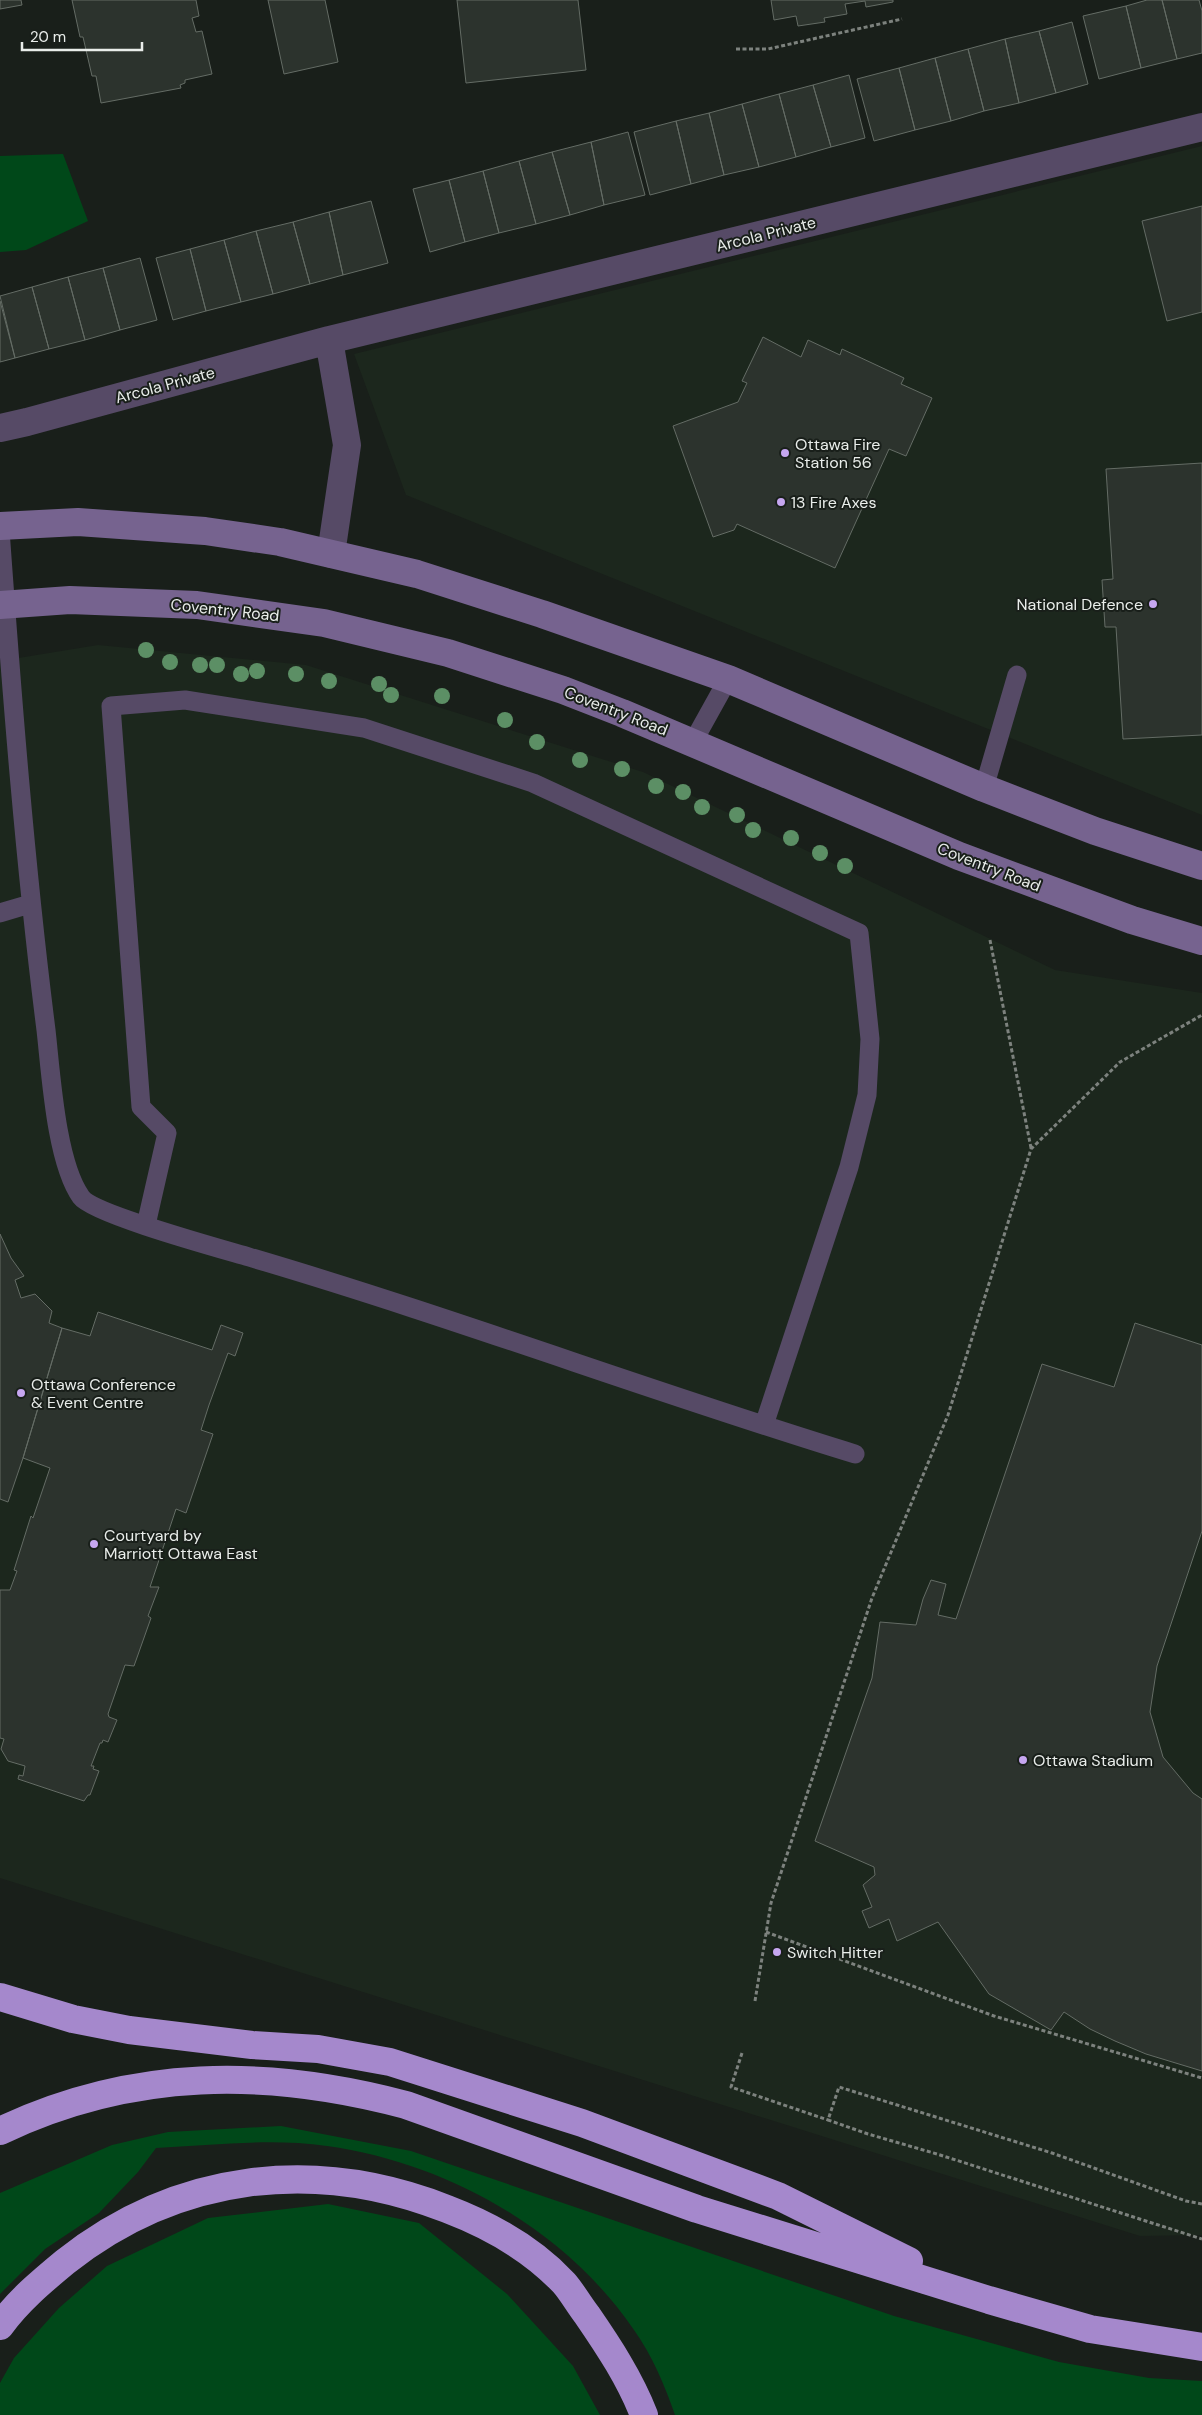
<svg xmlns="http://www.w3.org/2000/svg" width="1202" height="2415" font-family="'DM Sans',sans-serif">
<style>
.built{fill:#1c271d}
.green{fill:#004819}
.building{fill:#2c332d;stroke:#646c65}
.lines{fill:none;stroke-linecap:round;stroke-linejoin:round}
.path{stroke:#7d827e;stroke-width:3;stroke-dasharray:4 2.5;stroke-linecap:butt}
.lane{stroke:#564a66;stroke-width:19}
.street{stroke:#564a66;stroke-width:28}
.secondary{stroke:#76638f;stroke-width:28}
.highway{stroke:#a588cc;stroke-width:28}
.tree{fill:#5c8f65}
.poi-dot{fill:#c6a6f0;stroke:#191f1a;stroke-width:2}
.labels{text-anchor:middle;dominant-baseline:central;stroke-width:4;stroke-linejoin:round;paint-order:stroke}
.street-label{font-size:16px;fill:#e9edea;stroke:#191f1a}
.poi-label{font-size:16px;fill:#e9edea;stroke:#191f1a;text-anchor:start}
</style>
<rect width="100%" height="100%" fill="#191f1a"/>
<!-- built -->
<path class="built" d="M 1202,146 L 1202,815 L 406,495 L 354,354 Z
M 98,645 L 306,665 L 643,772 L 1055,970 L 1202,993 L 1202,2235 L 1140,2236 L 0,1878 L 0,661 Z"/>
<!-- green -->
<path class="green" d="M 63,154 L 88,221 L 26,250 L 0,252 L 0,156 Z
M 281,2126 L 411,2151 L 894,2316 L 1059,2362 L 1149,2378 L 1202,2381 L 1202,2415 L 675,2415 C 665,2386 652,2355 634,2330 C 565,2229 447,2163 327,2146 C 271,2138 212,2145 156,2148 L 138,2172 L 99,2213 L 45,2249 L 0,2294 L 0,2193 L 112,2145 L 168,2132 Z
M 328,2204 L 419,2223 L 507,2294 L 573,2366 L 600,2415 L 0,2415 L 0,2383 L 14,2358 L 59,2308 L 107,2266 L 208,2218 Z"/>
<!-- building -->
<path class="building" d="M 0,0 L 21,0 L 22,5 L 0,9 Z
M 72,0 L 196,0 L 199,16 L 192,18 L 196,32 L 202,31 L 212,74 L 185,80 L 185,83 L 180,85 L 181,88 L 101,103 L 96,76 L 92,76 L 83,37 L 80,37 Z
M 268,0 L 325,0 L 338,62 L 284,74 Z
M 457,0 L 578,0 L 586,70 L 466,83 Z
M 771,0 L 893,0 L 893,2 L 866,7 L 865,1 L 845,4 L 847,14 L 824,18 L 825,22 L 798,26 L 796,16 L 774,20 Z
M 1147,0 L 1162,0 L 1177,59 L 1141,68 L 1126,6 Z
M 1162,0 L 1199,0 L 1202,11 L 1202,53 L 1177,59 Z
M 1126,6 L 1141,68 L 1099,79 L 1083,16 Z
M 1072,22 L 1088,84 L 1056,93 L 1039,31 Z
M 1039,31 L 1056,93 L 1019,103 L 1005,39 Z
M 1005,39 L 1019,103 L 984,111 L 968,49 Z
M 968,49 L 984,111 L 951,121 L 935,58 Z
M 935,58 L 951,121 L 915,130 L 899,68 Z
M 899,68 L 915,130 L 874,141 L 857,79 Z
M 849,75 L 865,138 L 831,147 L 813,85 Z
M 813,85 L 831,147 L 796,157 L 779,94 Z
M 779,94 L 796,157 L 759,167 L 742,104 Z
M 742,104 L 759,167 L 724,175 L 709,113 Z
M 709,113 L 724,175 L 691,184 L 676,121 Z
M 676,121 L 691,184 L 650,195 L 634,132 Z
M 628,132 L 645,195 L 604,205 L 591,142 Z
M 591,142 L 604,205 L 570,215 L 552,152 Z
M 552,152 L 570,215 L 536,224 L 519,161 Z
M 519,161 L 536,224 L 499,233 L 483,171 Z
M 483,171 L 499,233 L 465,242 L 449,180 Z
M 449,180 L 465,242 L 430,252 L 413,189 Z
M 371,201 L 388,263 L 343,275 L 329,212 Z
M 1202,206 L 1202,312 L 1167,321 L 1142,221 Z
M 329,212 L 343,275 L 310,284 L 293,222 Z
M 293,222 L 310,284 L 273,294 L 256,231 Z
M 256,231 L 273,294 L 241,302 L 224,240 Z
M 224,240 L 241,302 L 206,311 L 190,249 Z
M 190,249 L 206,311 L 173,320 L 156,258 Z
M 140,258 L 157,320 L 120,330 L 103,268 Z
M 103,268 L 120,330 L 85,340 L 68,277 Z
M 68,277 L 85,340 L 49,349 L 32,287 Z
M 32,287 L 49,349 L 15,358 L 0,296 Z
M 0,301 L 15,358 L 0,362 Z
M 763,337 L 801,357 L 808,340 L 840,355 L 842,349 L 904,378 L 901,384 L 932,398 L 906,456 L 889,449 L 835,568 L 737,524 L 734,530 L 713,537 L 673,426 L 738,402 L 747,383 L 742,381 Z
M 1202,463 L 1202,735 L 1123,739 L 1116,627 L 1105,627 L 1102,580 L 1113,579 L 1106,469 Z
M 0,1234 L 11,1258 L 24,1276 L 15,1280 L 21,1298 L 35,1294 L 52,1311 L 49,1323 L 62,1328 L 23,1458 L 8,1502 L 0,1499 Z
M 98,1312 L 212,1350 L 221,1325 L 243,1333 L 235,1356 L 228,1353 L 209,1405 L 201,1430 L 213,1434 L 186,1513 L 176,1509 L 150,1587 L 159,1587 L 148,1616 L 151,1618 L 134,1666 L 125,1665 L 108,1714 L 109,1717 L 117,1720 L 108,1742 L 103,1740 L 102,1743 L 100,1743 L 91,1766 L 94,1766 L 93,1769 L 99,1771 L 90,1795 L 88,1795 L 84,1801 L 18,1779 L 19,1775 L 23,1776 L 25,1766 L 8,1761 L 1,1749 L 4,1739 L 0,1738 L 0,1590 L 10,1590 L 17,1571 L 14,1570 L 31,1516 L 33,1518 L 50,1468 L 23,1458 L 62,1328 L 90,1336 Z
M 1135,1323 L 1202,1345 L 1202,1531 L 1157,1666 L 1150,1712 L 1163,1757 L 1193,1793 L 1202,1799 L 1202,2071 L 1146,2054 L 1115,2041 L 1090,2029 L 1064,2012 L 1051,2030 L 989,1994 L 938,1922 L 897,1941 L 889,1919 L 869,1928 L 862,1911 L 872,1907 L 863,1885 L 875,1875 L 874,1867 L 815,1841 L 872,1678 L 880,1622 L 916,1625 L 923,1599 L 931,1580 L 946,1584 L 938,1615 L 956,1619 L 1042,1364 L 1114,1387 Z"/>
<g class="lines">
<!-- path -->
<path class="path" d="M 736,49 L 768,49 L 902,19
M 990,940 L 1031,1148
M 766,1932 L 994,2016 L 1202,2078
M 755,2001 L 771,1903 L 872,1598 L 948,1415 L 1031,1149 L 1120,1062 L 1202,1015
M 742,2053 L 731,2087 L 828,2120
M 1202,2204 L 1186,2201 L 1052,2153 L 839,2087 L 828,2120 L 868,2134 L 937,2154 L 1202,2239"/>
<!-- lane -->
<path class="lane" d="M 0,530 C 12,697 25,864 46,1030 C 51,1074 56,1162 81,1197 C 93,1214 222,1249 249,1257 C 453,1317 652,1392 855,1454
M 693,742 L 728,679
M 984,788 L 1017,675
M 0,913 L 30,904
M 146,1225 L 167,1133 L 141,1107 L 111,706 L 185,700 L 364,728 L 533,783 L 859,933 L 870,1039 L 867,1095 L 849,1167 L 764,1425"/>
<!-- street -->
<path class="street" d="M 329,340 L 347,445 L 331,554
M 0,428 L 27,422 L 329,340 L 1202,127"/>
<!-- secondary -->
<path class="secondary" d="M 0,526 L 78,522 L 205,531 L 280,542 L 417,574 L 542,614 L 728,679 L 984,788 L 1095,831 L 1202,866
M 0,605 L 70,600 L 197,605 L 324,623 L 448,653 L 563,690 L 622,713 L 959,856 L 1132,920 L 1202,941"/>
<!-- highway -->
<path class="highway" d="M 0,1997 L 73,2019 L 129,2030 L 252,2045 L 318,2049 L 390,2062 L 582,2123 L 778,2196 L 909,2261
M 0,2131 C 132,2068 267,2068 406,2105 L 697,2209 L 989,2300 L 1090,2329 L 1202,2347
M 0,2326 C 18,2301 42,2281 65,2262 C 177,2173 315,2157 447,2209 C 489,2225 532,2249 564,2283 C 572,2292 579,2305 587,2315 C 609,2347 630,2379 644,2415"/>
</g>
<!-- trees -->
<g class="tree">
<circle cx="146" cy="650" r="8"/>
<circle cx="170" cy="662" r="8"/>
<circle cx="200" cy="665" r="8"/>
<circle cx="217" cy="665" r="8"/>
<circle cx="257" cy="671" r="8"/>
<circle cx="241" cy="674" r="8"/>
<circle cx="296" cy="674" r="8"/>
<circle cx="329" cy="681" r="8"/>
<circle cx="379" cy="684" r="8"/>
<circle cx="391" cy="695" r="8"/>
<circle cx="442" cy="696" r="8"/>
<circle cx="505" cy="720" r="8"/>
<circle cx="537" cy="742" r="8"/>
<circle cx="580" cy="760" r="8"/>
<circle cx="622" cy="769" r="8"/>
<circle cx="656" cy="786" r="8"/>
<circle cx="683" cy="792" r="8"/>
<circle cx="702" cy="807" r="8"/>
<circle cx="737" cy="815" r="8"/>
<circle cx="753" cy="830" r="8"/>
<circle cx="791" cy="838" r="8"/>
<circle cx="820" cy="853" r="8"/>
<circle cx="845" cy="866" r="8"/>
</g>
<!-- markers -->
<g class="poi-dot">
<circle cx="785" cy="453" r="5"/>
<circle cx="781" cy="502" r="5"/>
<circle cx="1153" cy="604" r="5"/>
<circle cx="21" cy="1393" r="5"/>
<circle cx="94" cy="1544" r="5"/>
<circle cx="1023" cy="1760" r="5"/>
<circle cx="777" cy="1952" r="5"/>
</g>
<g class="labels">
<!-- street labels -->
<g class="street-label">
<text transform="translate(766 234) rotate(-14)">Arcola Private</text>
<text transform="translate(165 385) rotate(-15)">Arcola Private</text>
<text transform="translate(225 610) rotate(6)">Coventry Road</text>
<text transform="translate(616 711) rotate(21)">Coventry Road</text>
<text transform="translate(989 867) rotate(21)">Coventry Road</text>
</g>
<!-- poi labels -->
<g class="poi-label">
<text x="795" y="444">Ottawa Fire<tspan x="795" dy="18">Station 56</tspan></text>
<text x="791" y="502">13 Fire Axes</text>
<text x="1143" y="604" text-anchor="end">National Defence</text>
<text x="31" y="1384">Ottawa Conference<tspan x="31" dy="18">&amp; Event Centre</tspan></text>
<text x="104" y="1535">Courtyard by<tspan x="104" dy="18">Marriott Ottawa East</tspan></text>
<text x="1033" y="1760">Ottawa Stadium</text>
<text x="787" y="1952">Switch Hitter</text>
</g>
</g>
<!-- scale -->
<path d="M22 42v8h120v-8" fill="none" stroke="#e9edea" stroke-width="2.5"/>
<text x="30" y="42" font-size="15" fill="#e9edea" stroke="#191f1a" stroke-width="4" paint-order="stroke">20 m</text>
</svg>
